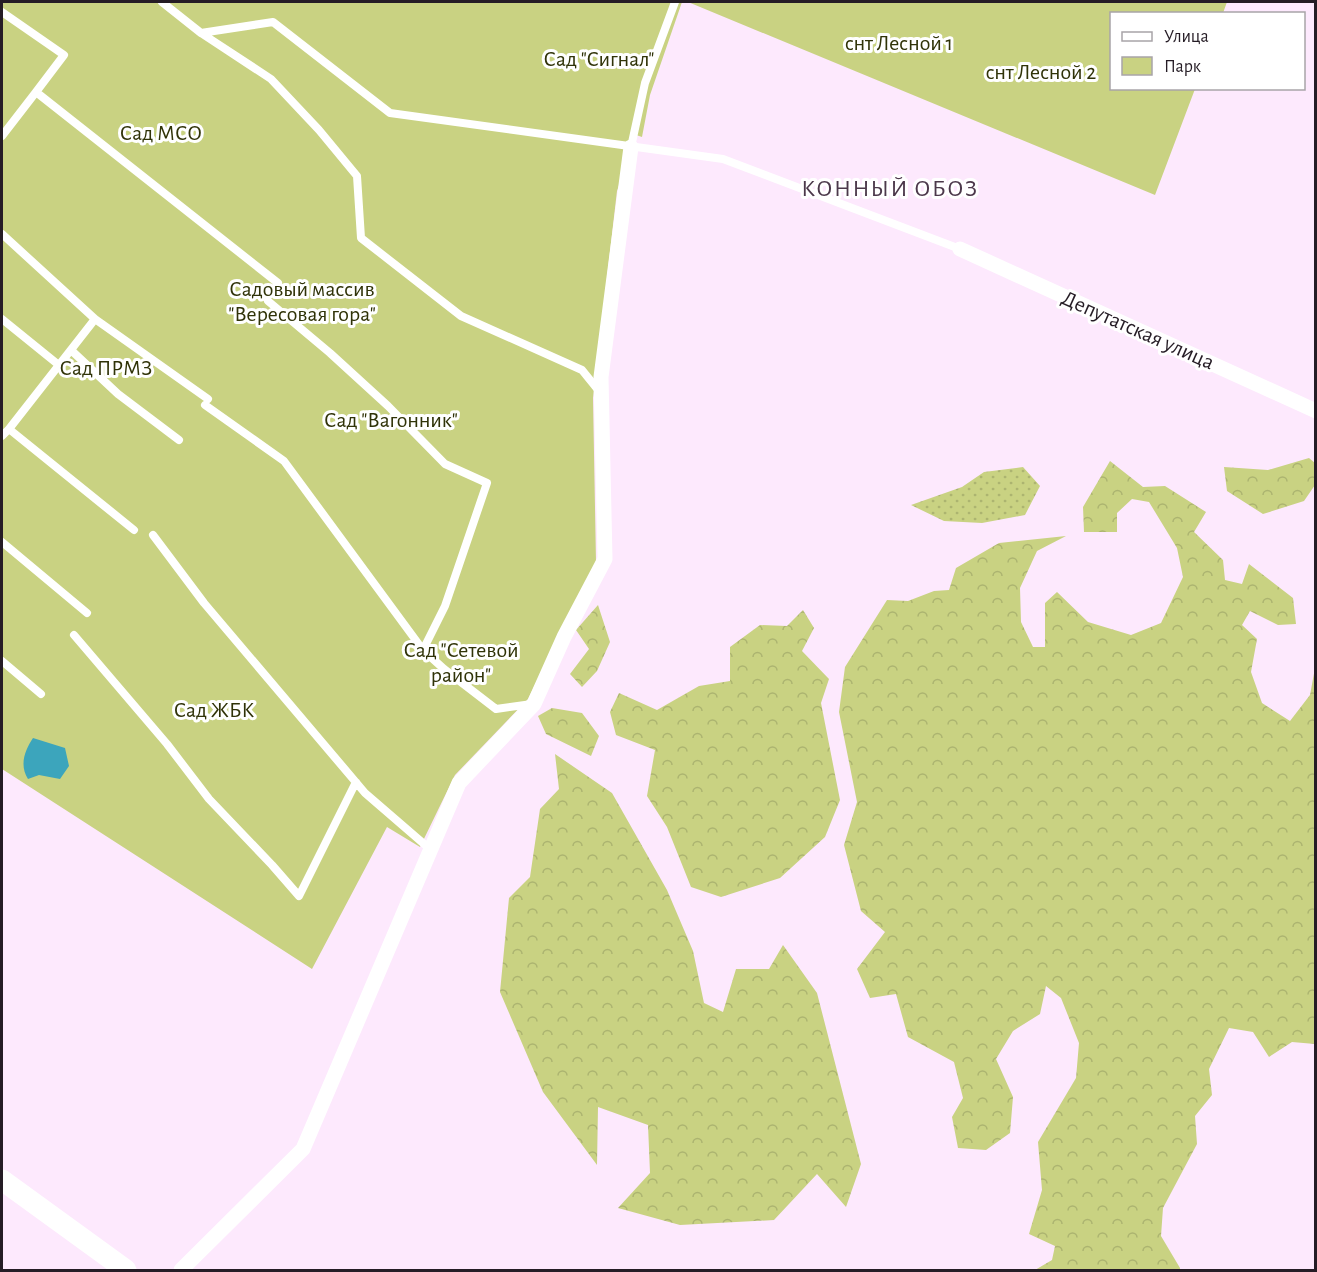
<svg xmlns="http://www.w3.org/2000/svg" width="1317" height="1272" font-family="'Alegreya Sans',sans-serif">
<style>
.grass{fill:url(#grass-dots)}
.forest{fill:url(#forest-crowns)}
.green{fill:#c9d282}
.water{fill:#3ca5bc}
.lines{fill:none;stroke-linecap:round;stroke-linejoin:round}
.lane{stroke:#fff;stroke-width:8}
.street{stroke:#fff;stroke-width:15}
.secondary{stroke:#fff;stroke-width:21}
.labels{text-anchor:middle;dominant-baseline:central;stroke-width:6;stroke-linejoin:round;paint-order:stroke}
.park-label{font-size:22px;fill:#303308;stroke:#fff}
.street-label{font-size:22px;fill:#251c25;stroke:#fff}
.neighbourhood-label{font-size:24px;letter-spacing:1.5px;fill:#4c384b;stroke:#fff}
</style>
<defs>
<pattern id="grass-dots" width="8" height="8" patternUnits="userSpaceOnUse" patternTransform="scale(1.5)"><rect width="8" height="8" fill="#c9d282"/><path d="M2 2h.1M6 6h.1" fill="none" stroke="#acb470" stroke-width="1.8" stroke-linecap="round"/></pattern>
<pattern id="forest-crowns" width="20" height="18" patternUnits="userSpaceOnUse" patternTransform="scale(1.5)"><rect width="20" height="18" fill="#c9d282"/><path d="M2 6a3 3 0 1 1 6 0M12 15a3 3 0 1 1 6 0" fill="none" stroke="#acb470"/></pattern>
</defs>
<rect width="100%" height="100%" fill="#fde9fd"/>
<!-- grass -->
<path class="grass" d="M 1023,467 L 1040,486 L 1025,515 L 982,523 L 944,521 L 911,505 L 962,487 L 984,472 Z"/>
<!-- forest -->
<path class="forest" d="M 1309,458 L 1315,463 L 1315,485 L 1304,501 L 1263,514 L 1227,491 L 1224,467 L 1268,470 Z
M 1110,461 L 1143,487 L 1165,486 L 1206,512 L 1194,532 L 1223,560 L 1225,580 L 1242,584 L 1249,564 L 1293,598 L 1296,624 L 1278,625 L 1250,611 L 1242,625 L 1257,639 L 1251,672 L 1262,703 L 1290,721 L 1310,695 L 1315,668 L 1315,1044 L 1292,1042 L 1269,1057 L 1253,1032 L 1229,1028 L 1209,1069 L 1212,1095 L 1195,1116 L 1197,1144 L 1163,1208 L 1161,1236 L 1180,1268 L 1180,1270 L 1035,1270 L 1052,1260 L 1055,1246 L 1029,1234 L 1042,1190 L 1038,1142 L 1076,1078 L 1079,1043 L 1061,998 L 1046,986 L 1040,1014 L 1013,1031 L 996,1059 L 1013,1097 L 1010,1133 L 986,1150 L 958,1148 L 952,1117 L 963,1098 L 954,1062 L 908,1037 L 896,994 L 870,998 L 857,969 L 885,932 L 861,911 L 844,845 L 857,802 L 839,712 L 845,667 L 887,600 L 908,601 L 934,591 L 949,590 L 956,568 L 999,543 L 1066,536 L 1037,551 L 1020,588 L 1021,622 L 1033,647 L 1045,647 L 1045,603 L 1057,592 L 1088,622 L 1131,635 L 1161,623 L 1183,577 L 1177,548 L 1149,502 L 1132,499 L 1117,513 L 1117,532 L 1084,532 L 1083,507 Z
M 598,605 L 610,642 L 597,671 L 582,687 L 570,674 L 589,649 L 576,630 Z
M 803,610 L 814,628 L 802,651 L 829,679 L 821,703 L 840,800 L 825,837 L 780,878 L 721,897 L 691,887 L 667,827 L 647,796 L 655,750 L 616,735 L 610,712 L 619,693 L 657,710 L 699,686 L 730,681 L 730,647 L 760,625 L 787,626 Z
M 552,708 L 582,713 L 599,736 L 591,756 L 546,734 L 538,716 Z
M 555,754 L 612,793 L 667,890 L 693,951 L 704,1003 L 723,1012 L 736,969 L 769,969 L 783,945 L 817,993 L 861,1164 L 846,1207 L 817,1174 L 774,1220 L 680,1225 L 618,1208 L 650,1173 L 648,1125 L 598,1107 L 597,1165 L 543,1092 L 500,992 L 509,898 L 530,877 L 540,809 L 559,789 Z"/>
<!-- green -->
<path class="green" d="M 2,2 L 682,2 L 650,95 L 642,137 L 636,135 L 617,191 L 593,398 L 596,562 L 528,699 L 455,775 L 420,847 L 387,827 L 312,969 L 2,769 Z
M 688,2 L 1227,2 L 1223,13 L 1112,14 L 1112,88 L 1195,89 L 1155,195 Z"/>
<!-- water -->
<path class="water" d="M 33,738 L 65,748 L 69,766 L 60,779 L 39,775 L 28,779 C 19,765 25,750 33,738 Z"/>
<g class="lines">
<!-- lane -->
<path class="lane" d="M 162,2 L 201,33 L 273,22 L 390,113 L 723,159 L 960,249
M 2,12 L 64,55 L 36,92
M 201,33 L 271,79 L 319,130 L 357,176 L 361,238 L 461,316 L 582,370 L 599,391
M 2,136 L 36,92 L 278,283
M 631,147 L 645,83 L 675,2
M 2,234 L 95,319
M 268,301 L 330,353 L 388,406 L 445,464 L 487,483 L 445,606 L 423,650
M 2,319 L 60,366
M 72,351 L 118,394 L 179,440
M 205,405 L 284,461 L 423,650 L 444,669 L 496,709 L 532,704
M 9,429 L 95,319 L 208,399
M 2,436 L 9,429 L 134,530
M 153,535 L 204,603 L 365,793 L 431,850
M 2,542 L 87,613
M 74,635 L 167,744 L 209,799 L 272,865 L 299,896 L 356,782
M 2,661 L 41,694"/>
<!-- street -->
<path class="street" d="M 960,249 L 1316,411
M 181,1270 L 303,1149 L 459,783 L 534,704 L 564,637 L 605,559 L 601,377 L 631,147"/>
<!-- secondary -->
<path class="secondary" d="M 2,1180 L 126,1270"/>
</g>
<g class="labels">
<!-- park labels -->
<g class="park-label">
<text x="899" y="43">снт Лесной 1</text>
<text x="599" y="59">Сад "Сигнал"</text>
<text x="1041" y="72">снт Лесной 2</text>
<text x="161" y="133">Сад МСО</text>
<text x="302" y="289">Садовый массив<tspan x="302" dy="25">"Вересовая гора"</tspan></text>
<text x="106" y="368">Сад ПРМЗ</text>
<text x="391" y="420">Сад "Вагонник"</text>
<text x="461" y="650">Сад "Сетевой<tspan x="461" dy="25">район"</tspan></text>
<text x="214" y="710">Сад ЖБК</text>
</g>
<!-- street labels -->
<g class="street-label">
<text transform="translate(1138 330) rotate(24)">Депутатская улица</text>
</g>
<!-- neighbourhood labels -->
<g class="neighbourhood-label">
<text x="890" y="189">КОННЫЙ ОБОЗ</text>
</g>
</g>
<!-- border -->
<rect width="1317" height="1272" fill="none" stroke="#251c25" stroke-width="6"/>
<!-- legend -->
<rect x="1110" y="12" width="195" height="78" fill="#ffffff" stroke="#a8a4a8" stroke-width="1.5"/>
<rect x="1122" y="32" width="30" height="9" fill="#ffffff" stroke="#a8a4a8" stroke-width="1.5"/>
<text x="1164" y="42" font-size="18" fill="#251c25">Улица</text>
<rect x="1122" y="57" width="30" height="18" fill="#c9d282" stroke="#a8a4a8" stroke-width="1.5"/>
<text x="1164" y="72" font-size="18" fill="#251c25">Парк</text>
</svg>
